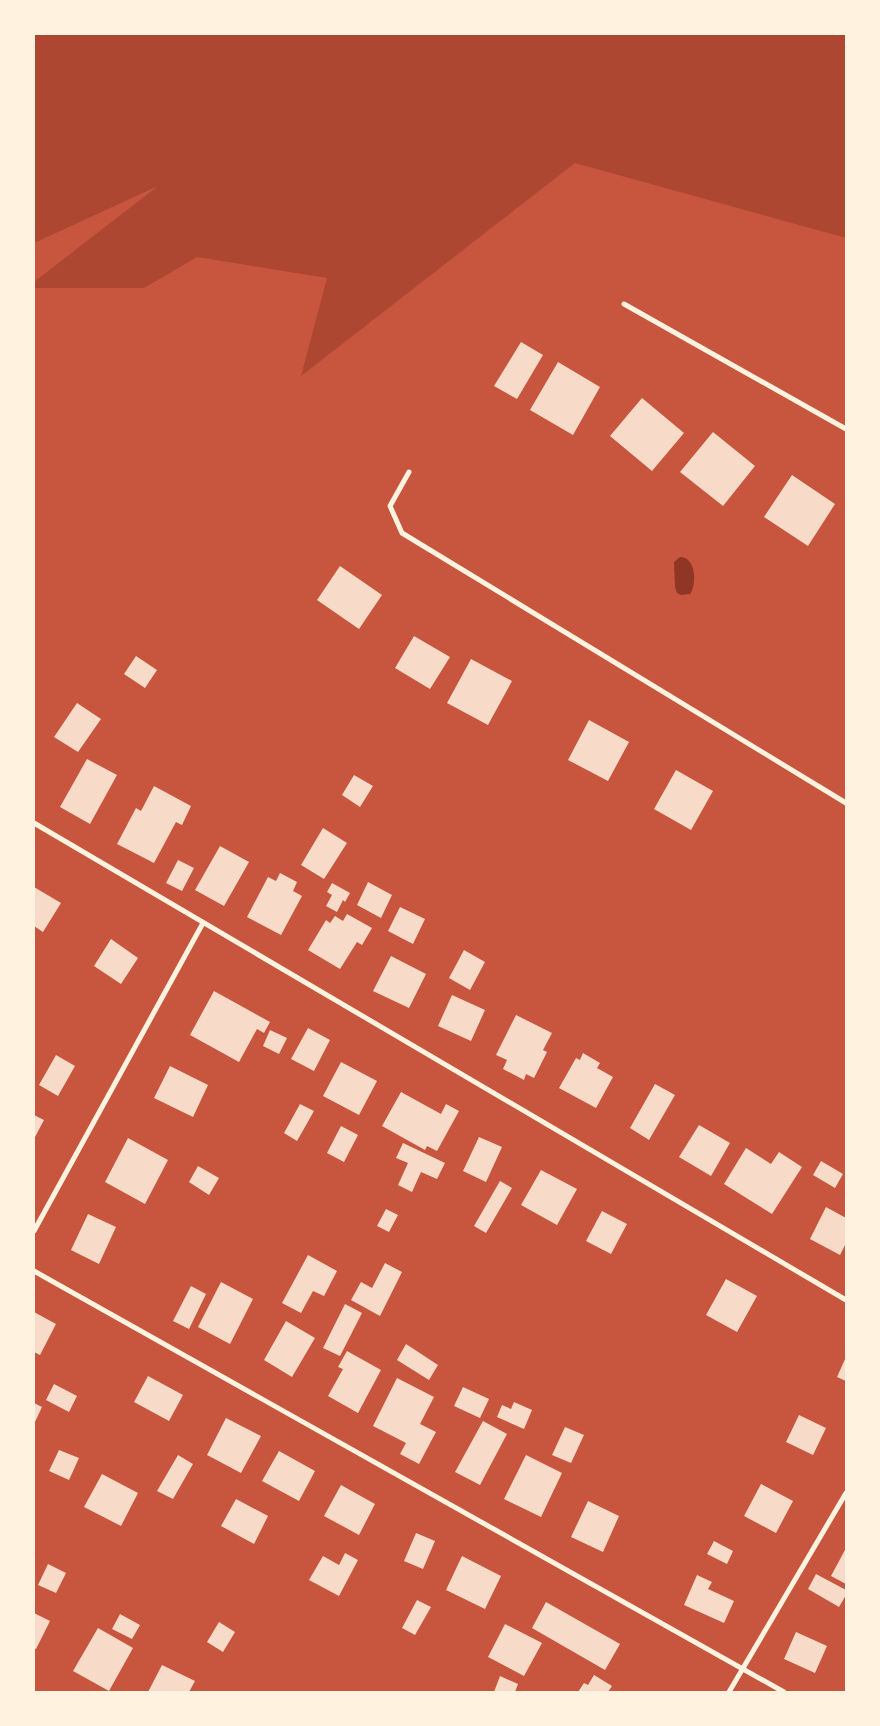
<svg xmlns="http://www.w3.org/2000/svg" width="880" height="1726" font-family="'Source Sans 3',sans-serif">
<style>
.green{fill:#ae4732}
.water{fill:#8f3625}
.building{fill:#f7dbc8}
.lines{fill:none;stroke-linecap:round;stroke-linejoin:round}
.minor{stroke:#fff3e0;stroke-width:5}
</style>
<rect width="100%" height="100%" fill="#c8553d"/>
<!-- green -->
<path class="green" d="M 34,34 L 846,34 L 846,238 L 575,163 L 301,376 L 327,278 L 197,257 L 144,288 L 34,288 L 34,282 L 158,186 L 34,243 Z"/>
<!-- water -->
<path class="water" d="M 680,557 C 696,557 697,584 690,594 L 681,595 L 677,593 L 675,587 L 674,562 Z"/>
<!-- building -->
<path class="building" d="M 521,342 L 543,355 L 517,399 L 494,386 Z
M 558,362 L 600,387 L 573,435 L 530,410 Z
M 642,398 L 684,433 L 652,471 L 610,436 Z
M 713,432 L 755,466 L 723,506 L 680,472 Z
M 792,475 L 835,504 L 808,546 L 764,517 Z
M 340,566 L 382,595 L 359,629 L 317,600 Z
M 414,636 L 450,657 L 430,689 L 395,668 Z
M 136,656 L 157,670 L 145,688 L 124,674 Z
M 471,659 L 512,681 L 488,725 L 447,703 Z
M 77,703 L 101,719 L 78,752 L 54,737 Z
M 589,720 L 629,742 L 608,781 L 568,760 Z
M 87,759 L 117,775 L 90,824 L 60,807 Z
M 676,770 L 713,791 L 691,830 L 654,809 Z
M 354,775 L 373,786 L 360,807 L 342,795 Z
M 154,786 L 191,806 L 182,825 L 176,822 L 154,863 L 117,844 L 136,808 L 141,811 Z
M 323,828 L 347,843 L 324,879 L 301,865 Z
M 220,846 L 249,862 L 224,906 L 195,890 Z
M 178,860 L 194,868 L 182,891 L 166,883 Z
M 280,873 L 297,882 L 293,891 L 302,896 L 281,935 L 247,917 L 268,877 L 276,881 Z
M 368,882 L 392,895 L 381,918 L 357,905 Z
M 332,883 L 350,893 L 345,902 L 343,900 L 337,912 L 326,906 L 332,895 L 327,892 Z
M 34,887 L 61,903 L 43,932 L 34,926 Z
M 400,907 L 425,919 L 413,944 L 388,931 Z
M 347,914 L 372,928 L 362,945 L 357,942 L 340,969 L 308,950 L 326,920 L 330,923 L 335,916 L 343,921 Z
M 111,939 L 138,958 L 121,984 L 94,966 Z
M 464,950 L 485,962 L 470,990 L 449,978 Z
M 391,956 L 426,974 L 409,1008 L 373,991 Z
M 214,991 L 270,1022 L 264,1033 L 257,1029 L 239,1062 L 190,1035 Z
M 452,995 L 485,1010 L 471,1041 L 438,1026 Z
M 516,1015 L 552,1033 L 543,1050 L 547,1052 L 534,1078 L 526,1074 L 524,1080 L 503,1069 L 507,1060 L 496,1055 Z
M 308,1028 L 330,1040 L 314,1071 L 291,1059 Z
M 270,1030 L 287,1038 L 279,1054 L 263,1046 Z
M 583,1053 L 600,1063 L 597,1068 L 613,1077 L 596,1108 L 559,1088 L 576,1058 L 580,1060 Z
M 56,1055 L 75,1066 L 58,1096 L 39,1085 Z
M 341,1062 L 377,1081 L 359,1115 L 323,1096 Z
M 170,1066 L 208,1085 L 193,1117 L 154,1098 Z
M 655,1084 L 675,1095 L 649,1140 L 630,1128 Z
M 401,1092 L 441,1114 L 446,1104 L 459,1111 L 437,1151 L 427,1146 L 425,1150 L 382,1126 Z
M 300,1104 L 314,1111 L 297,1141 L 284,1133 Z
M 34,1115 L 44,1120 L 34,1139 Z
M 699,1125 L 730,1143 L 711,1176 L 679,1157 Z
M 341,1126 L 358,1135 L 344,1162 L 327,1153 Z
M 479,1137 L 502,1147 L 486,1182 L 463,1171 Z
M 128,1138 L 168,1160 L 145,1204 L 105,1182 Z
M 403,1143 L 445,1163 L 437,1179 L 421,1172 L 412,1192 L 398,1185 L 408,1163 L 396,1158 Z
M 746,1148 L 771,1164 L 779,1152 L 802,1167 L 772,1214 L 724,1184 Z
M 821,1161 L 843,1174 L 835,1188 L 813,1175 Z
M 198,1166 L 219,1178 L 209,1195 L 189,1182 Z
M 541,1170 L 577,1189 L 557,1225 L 521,1205 Z
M 500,1181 L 512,1188 L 486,1233 L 474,1226 Z
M 826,1207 L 846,1218 L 846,1243 L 840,1255 L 810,1239 Z
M 386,1209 L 398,1215 L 389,1232 L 377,1226 Z
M 602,1211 L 627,1224 L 611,1254 L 586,1241 Z
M 88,1214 L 116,1227 L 99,1264 L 71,1250 Z
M 308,1255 L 337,1271 L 324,1296 L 313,1291 L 301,1313 L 282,1303 Z
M 385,1263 L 402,1272 L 380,1316 L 351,1300 L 361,1282 L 372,1288 Z
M 726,1279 L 757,1296 L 737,1332 L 706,1315 Z
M 221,1282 L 253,1299 L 230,1344 L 198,1327 Z
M 191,1286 L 206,1294 L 189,1329 L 173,1321 Z
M 345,1304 L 362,1313 L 340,1356 L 323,1348 Z
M 34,1312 L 56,1324 L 40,1355 L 34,1352 Z
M 286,1321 L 315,1338 L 292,1377 L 264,1360 Z
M 406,1344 L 438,1365 L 429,1380 L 397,1360 Z
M 347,1351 L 381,1370 L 358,1413 L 328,1396 L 343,1369 L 338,1367 Z
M 846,1357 L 846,1381 L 837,1377 Z
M 148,1376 L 183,1395 L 169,1421 L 134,1402 Z
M 397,1378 L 434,1397 L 420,1424 L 436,1432 L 419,1464 L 400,1454 L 406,1443 L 373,1426 Z
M 54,1384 L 77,1396 L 69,1412 L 46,1400 Z
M 463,1387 L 489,1399 L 480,1418 L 454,1406 Z
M 514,1402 L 532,1410 L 524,1429 L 497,1417 L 502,1405 L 511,1409 Z
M 34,1403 L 42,1407 L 34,1424 Z
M 799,1415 L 826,1428 L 813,1455 L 786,1442 Z
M 226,1418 L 261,1436 L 241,1473 L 207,1455 Z
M 483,1421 L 507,1434 L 480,1485 L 455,1472 Z
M 565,1427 L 584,1435 L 571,1463 L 552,1455 Z
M 59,1450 L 79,1458 L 69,1480 L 49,1471 Z
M 279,1451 L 315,1471 L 299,1501 L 262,1481 Z
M 178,1455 L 193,1464 L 173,1499 L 157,1491 Z
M 526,1455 L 562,1473 L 541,1517 L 504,1499 Z
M 102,1474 L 138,1493 L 121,1526 L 84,1507 Z
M 761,1484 L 793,1501 L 776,1533 L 744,1516 Z
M 341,1485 L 375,1504 L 359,1535 L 324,1516 Z
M 236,1499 L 268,1516 L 254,1544 L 221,1526 Z
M 588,1501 L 619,1516 L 603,1552 L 571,1537 Z
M 416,1533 L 435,1541 L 423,1569 L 404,1561 Z
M 714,1541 L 733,1551 L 727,1564 L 707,1554 Z
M 846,1548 L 846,1584 L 831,1576 Z
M 345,1553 L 358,1560 L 339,1596 L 309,1580 L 323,1556 L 339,1565 Z
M 462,1556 L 501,1576 L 485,1609 L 446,1590 Z
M 48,1564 L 66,1573 L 56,1593 L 38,1585 Z
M 816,1574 L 846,1590 L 846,1595 L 839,1607 L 808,1589 Z
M 697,1575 L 712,1582 L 708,1589 L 734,1601 L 724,1623 L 684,1605 Z
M 417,1600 L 431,1607 L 415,1635 L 402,1628 Z
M 546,1602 L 620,1644 L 605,1670 L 532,1628 Z
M 34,1613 L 50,1621 L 36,1649 L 34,1648 Z
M 120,1614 L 140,1625 L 132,1639 L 112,1629 Z
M 219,1622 L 235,1632 L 223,1652 L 207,1642 Z
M 505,1624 L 542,1643 L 524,1676 L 488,1657 Z
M 98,1628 L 133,1648 L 109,1691 L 73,1671 Z
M 796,1632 L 827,1646 L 815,1673 L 784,1659 Z
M 162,1665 L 195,1681 L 189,1692 L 148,1692 Z
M 594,1675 L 612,1686 L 608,1692 L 578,1692 L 584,1683 L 588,1685 Z
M 500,1676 L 518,1684 L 515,1692 L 494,1692 Z"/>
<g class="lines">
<!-- minor -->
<path class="minor" d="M 624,304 L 846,429
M 409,472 L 390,506 L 402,533 L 846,803
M 34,823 L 846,1300
M 34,1231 L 203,923
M 34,1271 L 784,1692
M 729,1692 L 846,1493"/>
</g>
<!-- border -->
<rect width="880" height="1726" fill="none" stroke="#fff3e0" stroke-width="70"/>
</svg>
